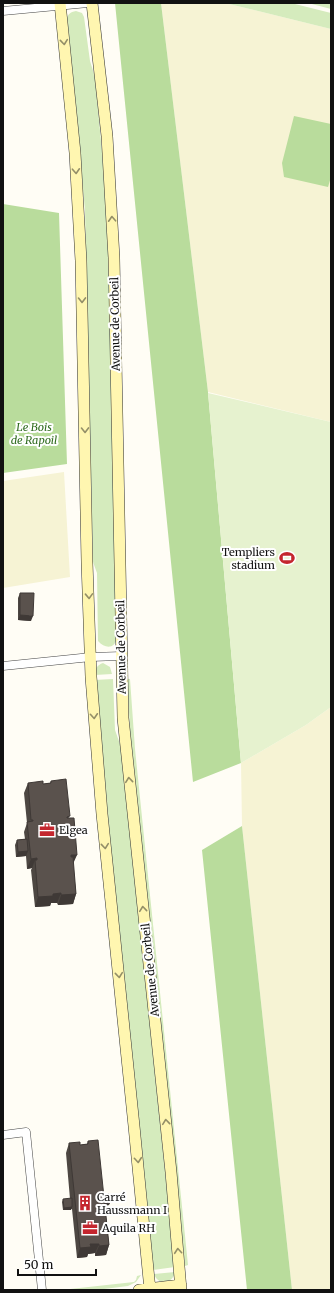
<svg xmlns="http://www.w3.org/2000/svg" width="334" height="1293" font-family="Merriweather,serif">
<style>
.farmland{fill:#f6f3d4}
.green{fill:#d5ebbd}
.forest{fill:#b9dc9c}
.pitch{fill:#e6f2cf}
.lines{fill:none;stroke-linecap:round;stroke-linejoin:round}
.street-casing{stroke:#444;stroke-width:9}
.secondary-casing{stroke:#333;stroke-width:12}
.street{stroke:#fff;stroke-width:8}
.secondary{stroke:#fff6b0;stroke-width:11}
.wall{fill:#4d4742}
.shaded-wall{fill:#3f3936}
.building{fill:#5a524d;stroke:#3f3936}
.oneway{stroke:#948f68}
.labels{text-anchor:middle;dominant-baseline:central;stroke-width:4;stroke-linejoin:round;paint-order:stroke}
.street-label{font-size:11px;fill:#111;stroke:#fff}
.park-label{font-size:11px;font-style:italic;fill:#2f6b1f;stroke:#fff}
.poi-label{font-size:11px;fill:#111;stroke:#fff;text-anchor:start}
</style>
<rect width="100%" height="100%" fill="#fffdf5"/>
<!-- farmland -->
<path class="farmland" d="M 161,3 L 225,3 L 331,29 L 331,422 L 208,392 Z
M 64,472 L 70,577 L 3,588 L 3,481 Z
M 331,707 L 331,1290 L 292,1290 L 242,826 L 241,763 L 306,725 Z"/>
<!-- green -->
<path class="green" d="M 225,3 L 291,3 L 331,13 L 331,29 Z
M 308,3 L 331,3 L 331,9 Z
M 76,11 L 82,13 L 84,17 L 90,61 L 95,77 L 107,206 L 117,638 C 115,649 105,649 98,641 L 97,573 L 93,562 L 85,210 L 66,20 C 68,14 70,12 76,11 Z
M 103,663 L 110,667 L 112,674 L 95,675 C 95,669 97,665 103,663 Z
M 113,679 L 115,730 L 121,747 L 175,1267 L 153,1270 L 100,758 L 94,680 Z
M 127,679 L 130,679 L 135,749 L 188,1265 L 185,1266 L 138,813 L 131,746 Z
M 175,1272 C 173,1284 158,1286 154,1274 Z
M 141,1275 L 136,1282 L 128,1286 L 96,1290 L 61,1290 L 134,1282 L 136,1280 L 137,1276 Z"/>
<!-- forest -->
<path class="forest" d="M 115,3 L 161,3 L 208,392 L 241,763 L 193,782 Z
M 294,116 L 331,124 L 331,177 L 328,187 L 284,177 L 282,163 Z
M 3,204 L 59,213 L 67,464 L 3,473 Z
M 242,826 L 292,1290 L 247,1290 L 202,850 Z"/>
<!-- pitch -->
<path class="pitch" d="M 208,393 L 331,422 L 331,707 L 306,725 L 241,763 Z"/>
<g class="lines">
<!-- street casing -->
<g class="street-casing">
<path id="street" d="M 3,11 L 88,3
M 3,666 L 91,657 L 121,656
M 3,1135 L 26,1132 L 42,1290"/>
</g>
<!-- secondary casing -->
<g class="secondary-casing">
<path id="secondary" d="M 60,3 L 75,153 L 81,261 L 87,562 L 91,677 L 102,814 L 134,1126 L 150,1290
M 92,3 L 107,136 L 114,258 L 123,718 L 171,1172 L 181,1290
M 139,1290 L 181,1285"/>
</g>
<!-- street -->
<use href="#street" class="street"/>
<!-- secondary -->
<use href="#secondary" class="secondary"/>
</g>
<!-- wall -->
<path class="wall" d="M 20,593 L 31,621 L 18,620 L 18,598 Z
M 51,781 L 69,818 L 76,894 L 73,904 L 58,905 L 57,903 L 51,903 L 50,906 L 35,907 L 31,870 L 32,868 L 27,869 L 26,856 L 16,857 L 15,845 L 17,840 L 25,839 L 24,832 L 27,823 L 24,793 L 28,783 L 43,784 L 50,783 Z
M 88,1141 L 104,1195 L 109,1205 L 105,1206 L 109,1245 L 106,1255 L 95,1256 L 95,1253 L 88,1254 L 87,1257 L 77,1258 L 72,1209 L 63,1210 L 62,1202 L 63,1199 L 70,1199 L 66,1153 L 69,1143 L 80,1145 L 87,1144 Z"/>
<!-- shaded-wall -->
<path class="shaded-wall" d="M 20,615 L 33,616 L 31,621 L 18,620 Z
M 28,851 L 26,856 L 16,857 L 18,852 Z
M 71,855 L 77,855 L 73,864 Z
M 37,858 L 35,863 L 35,860 L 32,868 L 27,869 L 31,859 Z
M 61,893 L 57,903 L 51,903 L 50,906 L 35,907 L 38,897 L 53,894 Z
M 76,894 L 73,904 L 58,905 L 61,895 Z
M 110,1203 L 109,1205 L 100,1206 L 101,1204 Z
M 72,1207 L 71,1210 L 63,1210 L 64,1208 Z
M 90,1244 L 99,1244 L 95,1253 L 88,1254 L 87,1257 L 77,1258 L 80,1248 Z
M 109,1245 L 106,1255 L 95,1256 L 99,1246 Z"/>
<!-- building -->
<path class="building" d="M 20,593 L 34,593 L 33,616 L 20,615 Z
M 66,779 L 70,816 L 67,817 L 67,818 L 74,818 L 77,855 L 71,855 L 71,857 L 73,857 L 76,894 L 61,895 L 61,893 L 53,894 L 53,896 L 38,897 L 35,860 L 37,860 L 37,858 L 31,859 L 27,822 L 33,821 L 33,820 L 31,820 L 28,783 L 43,781 L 43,784 L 51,783 L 51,781 Z
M 27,839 L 28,851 L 18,852 L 17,840 Z
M 98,1140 L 109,1245 L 99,1246 L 99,1244 L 90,1244 L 91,1247 L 80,1248 L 69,1143 L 80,1142 L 80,1145 L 88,1144 L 88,1141 Z
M 109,1194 L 110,1203 L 105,1203 L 104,1195 Z
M 72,1198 L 72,1207 L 64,1208 L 63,1199 Z"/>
<!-- one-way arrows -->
<defs><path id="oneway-chevron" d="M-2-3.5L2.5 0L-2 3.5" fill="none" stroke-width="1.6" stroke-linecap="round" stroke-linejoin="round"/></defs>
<g class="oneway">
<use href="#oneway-chevron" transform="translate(64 42) rotate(84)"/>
<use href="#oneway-chevron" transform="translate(76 171) rotate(87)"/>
<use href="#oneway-chevron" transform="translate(112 219) rotate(-93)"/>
<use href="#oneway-chevron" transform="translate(82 300) rotate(89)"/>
<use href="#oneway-chevron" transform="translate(85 430) rotate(89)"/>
<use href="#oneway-chevron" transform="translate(89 596) rotate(88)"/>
<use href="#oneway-chevron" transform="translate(94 716) rotate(86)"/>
<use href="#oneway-chevron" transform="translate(129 780) rotate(-96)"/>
<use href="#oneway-chevron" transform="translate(105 846) rotate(84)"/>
<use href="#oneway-chevron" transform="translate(143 909) rotate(-96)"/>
<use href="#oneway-chevron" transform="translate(119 975) rotate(84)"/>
<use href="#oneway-chevron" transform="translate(166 1122) rotate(-96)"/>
<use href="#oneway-chevron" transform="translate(138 1160) rotate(85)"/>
<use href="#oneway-chevron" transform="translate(178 1251) rotate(-95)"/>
</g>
<!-- icons -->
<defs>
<g id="stadium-bare" transform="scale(1.2)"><path d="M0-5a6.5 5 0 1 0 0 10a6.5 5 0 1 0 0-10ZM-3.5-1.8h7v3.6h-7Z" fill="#c4262e" stroke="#fff" stroke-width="2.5" paint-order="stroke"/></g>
<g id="office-bare" transform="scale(1.2)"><path d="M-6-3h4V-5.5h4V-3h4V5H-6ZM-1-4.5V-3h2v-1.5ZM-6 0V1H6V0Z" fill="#c4262e" stroke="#fff" stroke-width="2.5" paint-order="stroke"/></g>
<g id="building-bare" transform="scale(1.2)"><path d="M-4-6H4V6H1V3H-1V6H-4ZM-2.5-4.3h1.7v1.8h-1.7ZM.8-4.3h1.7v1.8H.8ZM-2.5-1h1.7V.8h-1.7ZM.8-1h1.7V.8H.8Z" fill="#c4262e" stroke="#fff" stroke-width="2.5" paint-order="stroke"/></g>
</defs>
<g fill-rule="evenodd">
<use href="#stadium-bare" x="287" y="558"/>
<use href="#office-bare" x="47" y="830"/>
<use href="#building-bare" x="85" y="1203"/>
<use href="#office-bare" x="90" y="1228"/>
</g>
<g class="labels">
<!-- street labels -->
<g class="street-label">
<text transform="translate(115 324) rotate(-91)">Avenue de Corbeil</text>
<text transform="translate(121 647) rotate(-91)">Avenue de Corbeil</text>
<text transform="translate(150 970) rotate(-96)">Avenue de Corbeil</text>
</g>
<!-- park labels -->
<g class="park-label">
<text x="34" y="427">Le Bois<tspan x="34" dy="13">de Rapoil</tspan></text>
</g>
<!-- poi labels -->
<g class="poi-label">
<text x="275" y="552" text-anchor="end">Templiers<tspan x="275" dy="13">stadium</tspan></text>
<text x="59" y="830">Elgea</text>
<text x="97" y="1197">Carré<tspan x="97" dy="13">Haussmann I</tspan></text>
<text x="102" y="1228">Aquila RH</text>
</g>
</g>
<!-- border -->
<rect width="334" height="1293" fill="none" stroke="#111111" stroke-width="8"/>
<!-- scale -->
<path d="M18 1269v6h78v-6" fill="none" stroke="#111111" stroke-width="2"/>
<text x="24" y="1269" font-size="12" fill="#111111" stroke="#ffffff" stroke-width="3" paint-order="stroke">50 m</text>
</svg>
